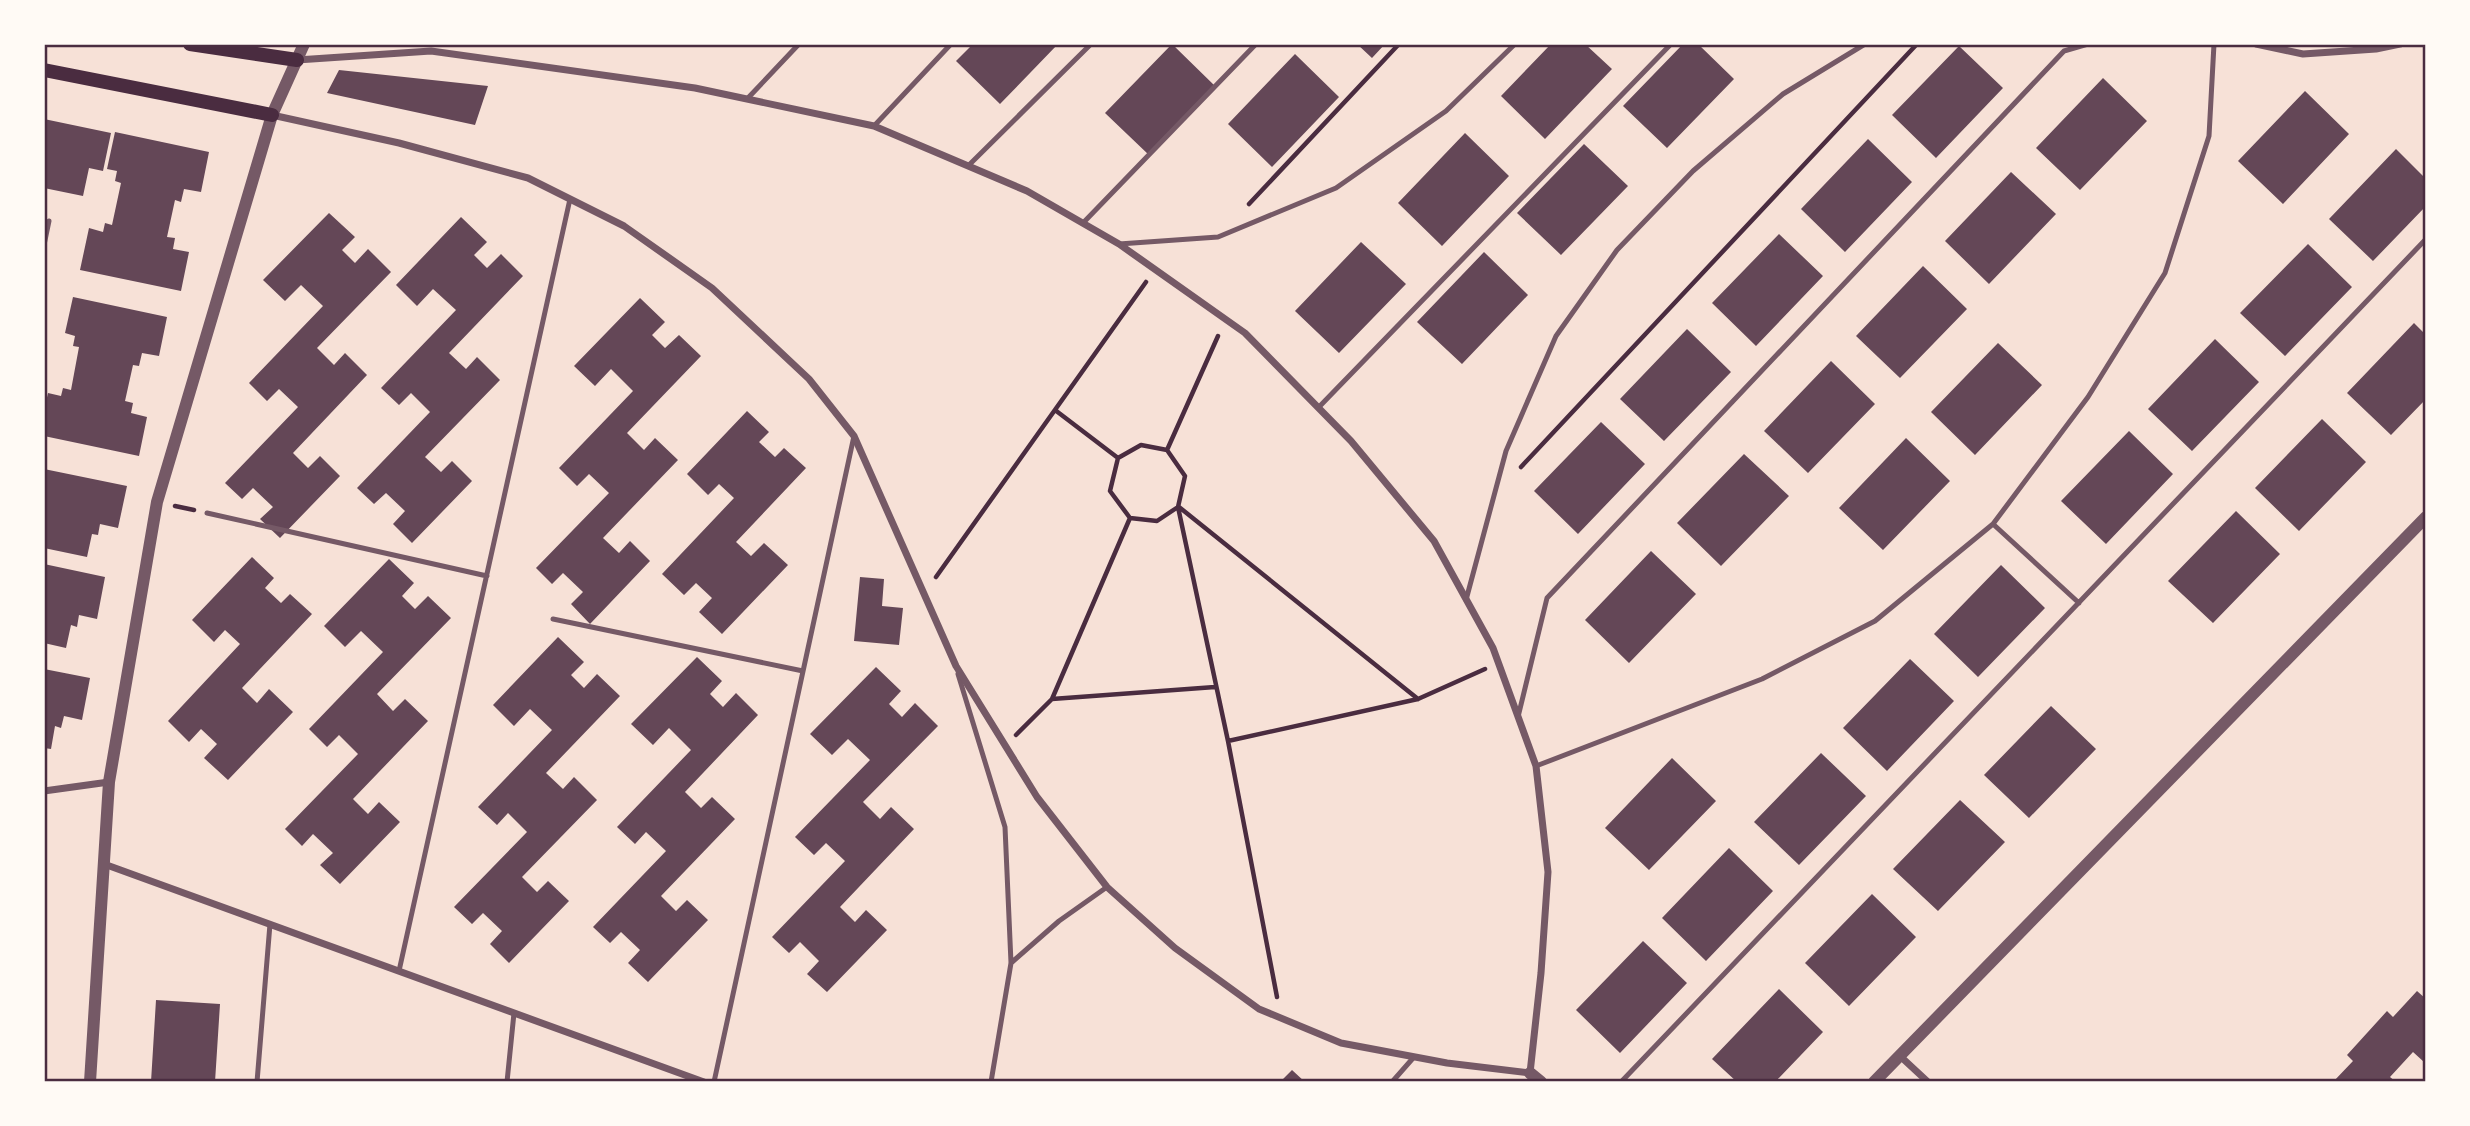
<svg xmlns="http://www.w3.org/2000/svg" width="2470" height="1126" font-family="'Open Sans',sans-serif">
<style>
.building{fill:#644757}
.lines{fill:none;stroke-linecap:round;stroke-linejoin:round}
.path{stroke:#4a2c40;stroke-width:4.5}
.service{stroke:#755966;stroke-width:5}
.minor{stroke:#755966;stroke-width:7}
.tertiary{stroke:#755966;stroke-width:12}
.secondary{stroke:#4a2c40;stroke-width:14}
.neatline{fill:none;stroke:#4a2c40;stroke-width:2.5}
</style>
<rect width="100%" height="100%" fill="#f7e1d7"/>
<!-- building -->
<path class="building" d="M 973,44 L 1058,44 L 1000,104 L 956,61 Z
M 1172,44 L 1216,87 L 1150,156 L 1105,113 Z
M 1357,44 L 1385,44 L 1372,58 Z
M 1551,44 L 1585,44 L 1612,69 L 1545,139 L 1501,96 Z
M 1683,44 L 1698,44 L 1734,79 L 1667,148 L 1623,106 Z
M 1959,46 L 2003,88 L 1936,158 L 1892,115 Z
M 1295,54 L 1339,97 L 1272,167 L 1228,124 Z
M 339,70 L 488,86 L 475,125 L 327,93 Z
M 2103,78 L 2147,121 L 2080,190 L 2036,148 Z
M 2305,91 L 2349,134 L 2283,204 L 2238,161 Z
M 44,119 L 111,133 L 103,171 L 89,168 L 83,196 L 44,188 Z
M 115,132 L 209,152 L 201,192 L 184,189 L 181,202 L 175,200 L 167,237 L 175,238 L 173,249 L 189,252 L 181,291 L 80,270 L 89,228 L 103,232 L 105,223 L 112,225 L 121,183 L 115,181 L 117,171 L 107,169 Z
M 1465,133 L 1509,176 L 1442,246 L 1398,203 Z
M 1868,139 L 1912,182 L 1845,252 L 1801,209 Z
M 1584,144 L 1628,186 L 1561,255 L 1517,213 Z
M 2396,149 L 2426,179 L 2426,206 L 2373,261 L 2329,219 Z
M 2011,172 L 2056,214 L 1989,284 L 1945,241 Z
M 329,213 L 355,237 L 342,250 L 355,263 L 368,249 L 391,272 L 317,348 L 334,365 L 345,353 L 367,375 L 293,453 L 308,468 L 320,456 L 340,476 L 280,538 L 260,519 L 273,507 L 253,488 L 242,499 L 225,483 L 298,407 L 279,389 L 267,401 L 249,383 L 323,306 L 301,285 L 285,301 L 263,280 Z
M 461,217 L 487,242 L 474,255 L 487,268 L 501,254 L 523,276 L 449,353 L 466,369 L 477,357 L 500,380 L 425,457 L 441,472 L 452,461 L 472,481 L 412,543 L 393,524 L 405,511 L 386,493 L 374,504 L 357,488 L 430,412 L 411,393 L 399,405 L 381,388 L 456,310 L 433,289 L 417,306 L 396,285 Z
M 1779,234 L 1823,276 L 1756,346 L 1712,303 Z
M 1361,242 L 1406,284 L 1339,353 L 1295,311 Z
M 2308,244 L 2352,287 L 2285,356 L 2240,313 Z
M 1484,252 L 1528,295 L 1462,364 L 1417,322 Z
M 1923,266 L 1967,309 L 1900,378 L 1856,336 Z
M 73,297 L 167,317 L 159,356 L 142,353 L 139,366 L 133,365 L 125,401 L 133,403 L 131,413 L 147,417 L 139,456 L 44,436 L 44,411 L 48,393 L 61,396 L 63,388 L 71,390 L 79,347 L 73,346 L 75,336 L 65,333 Z
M 640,298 L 665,322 L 652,335 L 665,348 L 679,335 L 701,356 L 627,433 L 644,450 L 655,438 L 678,460 L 603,538 L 619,553 L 630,541 L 650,561 L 590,624 L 571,604 L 583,592 L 563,573 L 552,584 L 536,568 L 609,493 L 589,474 L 577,486 L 559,468 L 633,391 L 611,369 L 595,386 L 574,366 Z
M 2414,323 L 2426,335 L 2426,399 L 2391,435 L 2347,393 Z
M 1687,329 L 1731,372 L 1664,441 L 1620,399 Z
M 2215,339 L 2259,382 L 2192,451 L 2148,409 Z
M 1998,343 L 2042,385 L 1975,455 L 1931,412 Z
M 1831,361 L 1875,404 L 1808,473 L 1764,431 Z
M 747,411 L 769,432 L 759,442 L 775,457 L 784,448 L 806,468 L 736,542 L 751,556 L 764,543 L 788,565 L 722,634 L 699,612 L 712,598 L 696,583 L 684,595 L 662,574 L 734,498 L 719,484 L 708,495 L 687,474 Z
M 2322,419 L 2366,462 L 2299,531 L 2255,488 Z
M 1601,422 L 1645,464 L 1578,534 L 1534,491 Z
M 2129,431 L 2173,474 L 2106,544 L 2061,501 Z
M 1906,438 L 1950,481 L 1883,550 L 1839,508 Z
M 1744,454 L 1789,496 L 1721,566 L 1677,523 Z
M 44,469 L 127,486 L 118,528 L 100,524 L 98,535 L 92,534 L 87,557 L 44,548 Z
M 2236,511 L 2280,554 L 2213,623 L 2168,581 Z
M 1651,551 L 1696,594 L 1629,663 L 1585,620 Z
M 252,557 L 274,578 L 265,588 L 281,603 L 290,594 L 312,614 L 242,688 L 257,703 L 269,689 L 293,712 L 228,780 L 204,758 L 217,744 L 201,729 L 189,742 L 168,721 L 240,644 L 225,630 L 214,642 L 192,620 Z
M 389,559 L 414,583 L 402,596 L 415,609 L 428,596 L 451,618 L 377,694 L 393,711 L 405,699 L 428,721 L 353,799 L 368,814 L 379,802 L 400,822 L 340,884 L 320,865 L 333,853 L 313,834 L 302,846 L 285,829 L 358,754 L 339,735 L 327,747 L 309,729 L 383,652 L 361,631 L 345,647 L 324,626 Z
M 44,564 L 105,577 L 97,619 L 79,615 L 77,627 L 71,625 L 66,648 L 44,643 Z
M 2001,565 L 2045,608 L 1978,677 L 1934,634 Z
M 860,577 L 884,579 L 882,606 L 903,608 L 899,645 L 854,641 Z
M 558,637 L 584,662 L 571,675 L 584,688 L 597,674 L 620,696 L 546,773 L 563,789 L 574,777 L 597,800 L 522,877 L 537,892 L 548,881 L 569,901 L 509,963 L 490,944 L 502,931 L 483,913 L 472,924 L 454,907 L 527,832 L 508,813 L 497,825 L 478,807 L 552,730 L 530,709 L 514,726 L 493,705 Z
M 697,657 L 722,681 L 710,694 L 723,707 L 736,693 L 758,715 L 685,792 L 701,808 L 712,797 L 735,819 L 661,896 L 676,911 L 687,900 L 708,920 L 648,982 L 628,963 L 640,950 L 621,932 L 610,943 L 593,927 L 666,851 L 646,832 L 635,844 L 617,827 L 691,750 L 669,728 L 653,745 L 631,724 Z
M 1910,659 L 1954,701 L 1887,771 L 1843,728 Z
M 876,667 L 901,691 L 889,704 L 902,717 L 915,703 L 938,726 L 863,802 L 880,819 L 891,807 L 914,829 L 840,907 L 855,922 L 866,910 L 887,930 L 827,992 L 807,974 L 819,961 L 800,942 L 789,953 L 772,937 L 845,861 L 826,843 L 814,855 L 795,837 L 870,760 L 848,739 L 832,755 L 810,734 Z
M 44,669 L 90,678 L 82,720 L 64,716 L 61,728 L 55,726 L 51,749 L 44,748 Z
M 2051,706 L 2096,749 L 2029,818 L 1984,775 Z
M 1821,753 L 1866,796 L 1799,865 L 1754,822 Z
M 1672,758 L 1716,801 L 1649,870 L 1605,828 Z
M 1960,800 L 2005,842 L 1938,911 L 1893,869 Z
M 1729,848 L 1773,891 L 1706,961 L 1662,918 Z
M 1872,894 L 1916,937 L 1849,1006 L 1805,963 Z
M 1643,941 L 1687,983 L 1620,1053 L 1576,1010 Z
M 1779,989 L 1823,1032 L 1775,1082 L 1737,1082 L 1712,1059 Z
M 2417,991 L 2426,999 L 2426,1059 L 2424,1062 L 2413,1052 L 2390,1077 L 2396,1082 L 2333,1082 L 2353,1061 L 2347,1055 L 2387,1011 L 2393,1017 Z
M 156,1000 L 220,1004 L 215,1082 L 151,1082 Z
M 1292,1070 L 1305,1082 L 1280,1082 Z"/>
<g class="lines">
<!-- path -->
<path class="path" d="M 1249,204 L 1399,44
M 1055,410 L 1118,458
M 1141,445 L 1167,450 L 1185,476 L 1178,507 L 1157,521 L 1130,518 L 1110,491 L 1118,458 Z
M 1167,450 L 1218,336
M 1521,467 L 1917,44
M 175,506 L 194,510
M 1178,507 L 1228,741 L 1277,997
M 1179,507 L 1418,699
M 936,577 L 1146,282
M 1052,699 L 1215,687
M 1016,735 L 1052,699 L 1130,518
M 1228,741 L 1418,699 L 1485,669"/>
<!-- service -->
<path class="service" d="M 747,99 L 799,44
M 874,126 L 951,44
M 968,166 L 1091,44
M 1083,223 L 1256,44
M 1119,244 L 1218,237 L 1336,188 L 1446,111 L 1515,44
M 44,245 L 49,221
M 1318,408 L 1671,44
M 207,513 L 487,576
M 1993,524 L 2079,603
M 1466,600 L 1506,451 L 1556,336 L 1617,250 L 1693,171 L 1783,94 L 1865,44
M 553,619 L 803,671
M 958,674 L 1005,827 L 1011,963 L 991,1082
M 1518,717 L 1547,598 L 2064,51 L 2088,44
M 1536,766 L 1762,679 L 1875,621 L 1993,524 L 2088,397 L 2165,273 L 2209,136 L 2214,44
M 1011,963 L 1059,921 L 1107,887
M 399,971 L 570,199
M 257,1082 L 270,924
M 507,1082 L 514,1013
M 714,1082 L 854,436
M 1392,1082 L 1414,1057
M 1621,1082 L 2426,239"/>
<!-- minor -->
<path class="minor" d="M 2256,44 L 2303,54 L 2376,49 L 2400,44
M 272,115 L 399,143 L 528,178 L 624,226 L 712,288 L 809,379 L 854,436 L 956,666 L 1037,797 L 1107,887 L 1175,948 L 1259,1009 L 1341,1043 L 1447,1063 L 1530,1073 L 1541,973 L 1548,872 L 1536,766 L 1493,648 L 1434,541 L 1351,441 L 1245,333 L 1119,244 L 1027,191 L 874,126 L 695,88 L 431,51 L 297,60
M 44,791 L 109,782
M 104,864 L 704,1082
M 1900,1056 L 1928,1082"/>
<!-- tertiary -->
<path class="tertiary" d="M 1530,1073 L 1541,1082
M 90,1082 L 109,782 L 157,502 L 272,115 L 304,44
M 1874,1082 L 2426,517"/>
<!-- secondary -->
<path class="secondary" d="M 190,44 L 297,60
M 44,70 L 272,115"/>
</g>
<!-- border -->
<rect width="2470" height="1126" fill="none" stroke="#fffaf5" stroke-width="91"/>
<rect x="46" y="46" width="2378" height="1034" class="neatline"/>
</svg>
